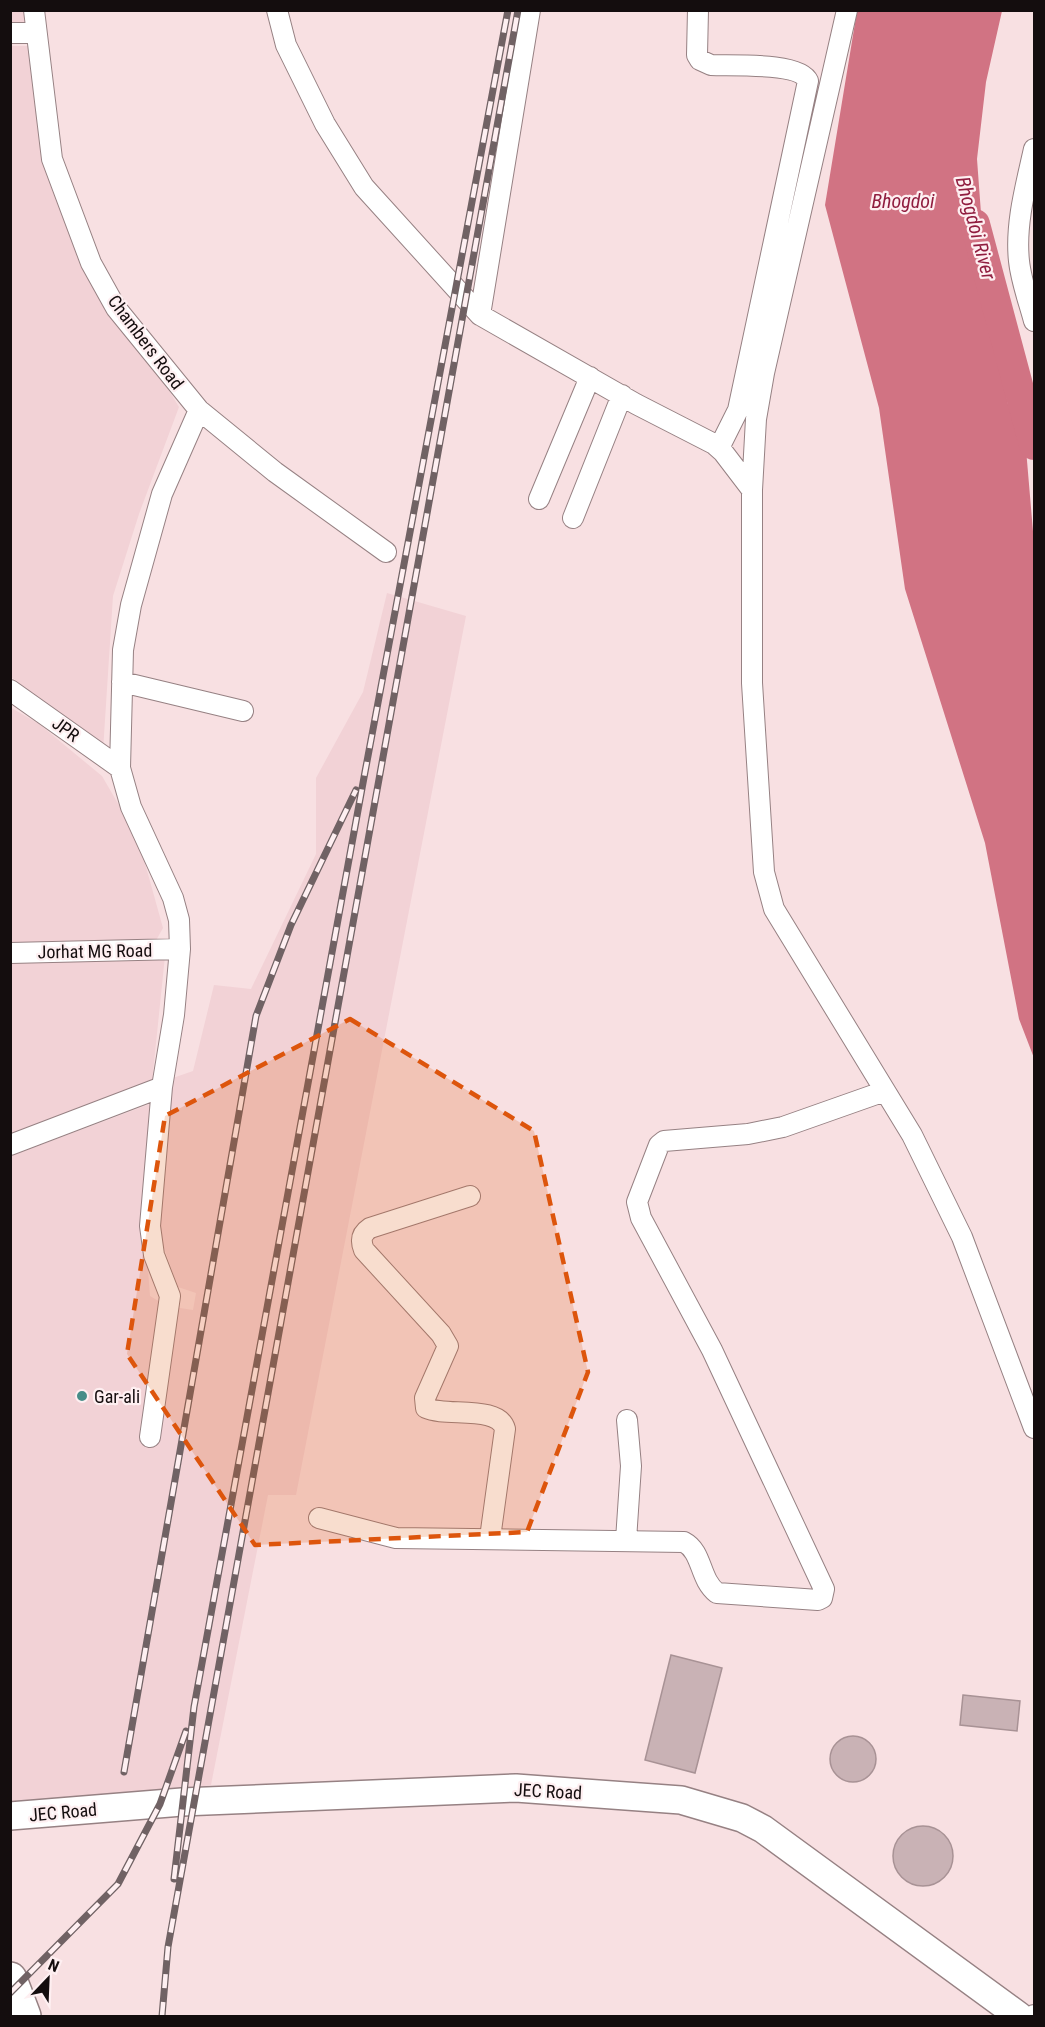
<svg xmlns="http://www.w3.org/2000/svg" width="1045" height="2027" font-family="'Roboto Condensed',sans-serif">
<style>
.built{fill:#f2d2d6}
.water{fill:#d17383}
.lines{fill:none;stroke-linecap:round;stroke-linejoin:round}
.river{stroke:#d17383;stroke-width:30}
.building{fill:#c9b2b5;stroke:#a89295;stroke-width:1.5}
.street-casing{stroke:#968183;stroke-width:22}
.secondary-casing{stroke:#968183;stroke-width:30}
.highway-casing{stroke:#968183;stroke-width:36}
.street{stroke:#fff;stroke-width:20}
.secondary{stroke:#fff;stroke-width:27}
.highway{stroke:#fff;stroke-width:33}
.rail-casing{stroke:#706264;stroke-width:7}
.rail{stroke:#feeff1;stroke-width:4.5;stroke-dasharray:14;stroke-linecap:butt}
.marked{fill:#dd550c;fill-opacity:0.2;stroke:#dd550c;stroke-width:4.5;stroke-dasharray:12 8;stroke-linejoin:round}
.poi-dot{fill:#468d88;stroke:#feeff1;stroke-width:2}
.labels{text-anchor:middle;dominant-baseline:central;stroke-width:4.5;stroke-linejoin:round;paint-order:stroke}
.street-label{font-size:18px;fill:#140d0e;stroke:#feeff1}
.poi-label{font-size:18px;fill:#140d0e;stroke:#feeff1;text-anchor:start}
.water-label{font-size:20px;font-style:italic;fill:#901d3f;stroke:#feeff1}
</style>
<rect width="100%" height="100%" fill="#f8e0e2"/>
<!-- built -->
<path class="built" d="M 10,11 L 26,11 L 28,23 L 11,24 Z
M 10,46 L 30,46 L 60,208 L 82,266 L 156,369 L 179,407 L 139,514 L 113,596 L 103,751 L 11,677 Z
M 387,593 L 466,616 L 296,1495 L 268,1495 L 211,1785 L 157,1794 L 11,1806 L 11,1156 L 150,1104 L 144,1216 L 150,1296 L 167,1306 L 193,1310 L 196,1293 L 178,1287 L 155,1223 L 170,1079 L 193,1071 L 214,985 L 251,989 L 316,854 L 316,778 L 363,692 Z
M 10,707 L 39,724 L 102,776 L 138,838 L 163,928 L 154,944 L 11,945 Z
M 165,956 L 152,1082 L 11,1135 L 11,958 Z"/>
<!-- water -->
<path class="water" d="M 857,11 L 1002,11 L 986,82 L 977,159 L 984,254 L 995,345 L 1008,404 L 1026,449 L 1034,543 L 1034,1058 L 1019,1019 L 985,843 L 905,589 L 879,408 L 825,205 Z"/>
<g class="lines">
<!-- river -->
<path class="river" d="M 975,224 L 1034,445"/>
</g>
<!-- building -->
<path class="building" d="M 671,1655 L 722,1668 L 695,1773 L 645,1760 Z
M 963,1695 L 1020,1701 L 1017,1731 L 960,1725 Z
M830 1759a23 23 0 1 1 46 0a23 23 0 1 1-46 0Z
M893 1856a30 30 0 1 1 60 0a30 30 0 1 1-60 0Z"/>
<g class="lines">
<!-- street casing -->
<g class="street-casing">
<path id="street" d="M 34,10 L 52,159 L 91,263 L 116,308 L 199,410 L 275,472 L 386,552
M 277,10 L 286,45 L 325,124 L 364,187 L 480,315 L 636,404 L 714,444 L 723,452 L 752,490
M 698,10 L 697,55 L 700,60 L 711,65 C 731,66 800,62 808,81 L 738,410 L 719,448
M 847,10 L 764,373 L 756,419 L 752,490 L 752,683 L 764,872 L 774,909 L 912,1135 L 962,1237 L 1034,1428
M 10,33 L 36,33
M 1034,149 C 1026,185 1015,224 1019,261 C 1021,281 1029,302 1034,321
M 480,315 L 530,10
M 539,499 L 590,377
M 573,518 L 622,395
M 122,682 L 243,711
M 10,690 L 120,768
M 10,953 L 180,949
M 10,1145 L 162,1087
M 470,1196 L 370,1228 C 361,1234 360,1240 364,1250 L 441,1334 L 448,1346 L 425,1398 L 426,1408 C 446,1417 499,1405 505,1429 L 490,1538
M 150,1437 L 170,1296 L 154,1255 L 150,1226 L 162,1087 L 174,1015 L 180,949 L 179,920 L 173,898 L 131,807 L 120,768 L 123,650 L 131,605 L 162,494 L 199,410
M 319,1518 L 396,1538 L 684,1542 C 703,1552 699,1579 717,1593 L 818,1600 L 822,1598 L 824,1589 L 712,1350 L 641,1218 L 637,1202 L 659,1145 L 664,1141 L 748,1134 L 783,1127 L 885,1091
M 626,1540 L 631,1466 L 627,1420
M 1033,2016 L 1034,2015"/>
</g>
<!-- secondary casing -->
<g class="secondary-casing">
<path id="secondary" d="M 10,1816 L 182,1802 L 516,1788 L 681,1800 L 742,1818 L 763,1829 L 1019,2016"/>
</g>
<!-- highway casing -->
<g class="highway-casing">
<path id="highway" d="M 10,1979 L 24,2016"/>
</g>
<!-- street -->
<use href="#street" class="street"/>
<!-- secondary -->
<use href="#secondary" class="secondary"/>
<!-- highway -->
<use href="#highway" class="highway"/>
<!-- rail casing -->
<g class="rail-casing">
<path id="rail" d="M 124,1772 L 256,1016 L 291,925 L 356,790
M 174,1879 L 194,1707 L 365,772 L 508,10
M 10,1993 L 118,1884 L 160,1804 L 186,1731
M 162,2016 L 168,1947 L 518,10"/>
</g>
<!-- rail -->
<use href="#rail" class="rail"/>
</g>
<!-- marked area -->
<path class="marked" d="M 350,1019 L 534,1131 L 588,1372 L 527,1532 L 255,1545 L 127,1354 L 165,1116 Z"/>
<!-- markers -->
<circle class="poi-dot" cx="82" cy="1396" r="6"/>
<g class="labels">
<!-- street labels -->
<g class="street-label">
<text transform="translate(146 342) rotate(53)">Chambers Road</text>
<text transform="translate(66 729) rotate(36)">JPR</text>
<text transform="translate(95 951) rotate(-1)">Jorhat MG Road</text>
<text transform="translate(548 1791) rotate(3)">JEC Road</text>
<text transform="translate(63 1812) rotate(-5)">JEC Road</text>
</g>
<!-- poi labels -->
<g class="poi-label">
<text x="94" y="1396">Gar-ali</text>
</g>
<!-- water labels -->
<g class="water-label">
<text x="903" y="201">Bhogdoi</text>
<text transform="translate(976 228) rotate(75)">Bhogdoi River</text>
</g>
</g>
<!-- border -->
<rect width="1045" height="2027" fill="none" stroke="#140d0e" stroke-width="24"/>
<!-- north arrow -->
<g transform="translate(48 1979) rotate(23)" stroke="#feeff1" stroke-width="4.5" paint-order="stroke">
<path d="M0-4.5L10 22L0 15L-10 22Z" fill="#140d0e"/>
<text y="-9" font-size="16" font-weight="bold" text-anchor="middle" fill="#140d0e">N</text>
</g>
</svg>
